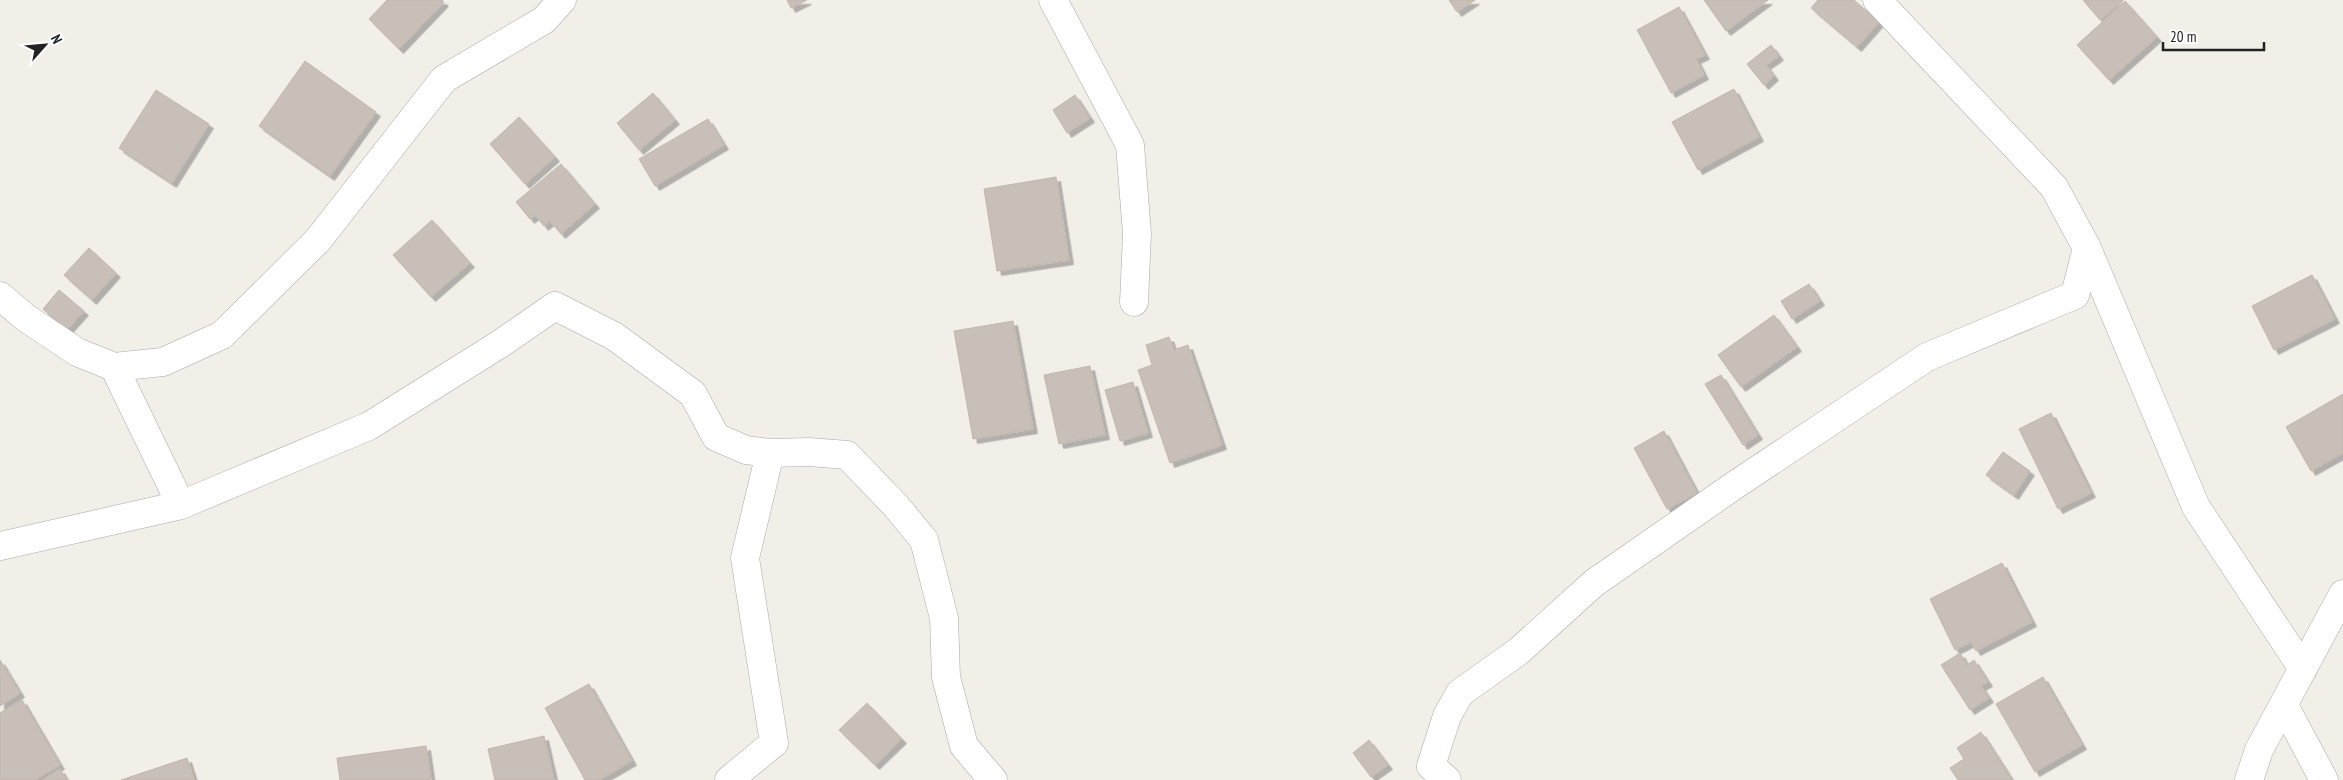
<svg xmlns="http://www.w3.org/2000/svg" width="2343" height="780" font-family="'PT Sans Narrow',sans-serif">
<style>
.building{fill:#c7bfb8;stroke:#c4b6ab;filter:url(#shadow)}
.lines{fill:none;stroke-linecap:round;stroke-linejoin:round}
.street-casing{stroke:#a9a9a9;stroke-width:29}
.street{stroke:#fff;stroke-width:28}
</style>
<defs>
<filter id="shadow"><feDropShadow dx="4.5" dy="4.5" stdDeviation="0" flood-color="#0004"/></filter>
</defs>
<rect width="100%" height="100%" fill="#f2efe9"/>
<!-- building -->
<path class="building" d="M 387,0 L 442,0 L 444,2 L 399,49 L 369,19 Z
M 787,0 L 807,0 L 791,8 Z
M 1449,0 L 1475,0 L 1457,12 Z
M 1704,0 L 1768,0 L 1726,31 Z
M 1818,0 L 1854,0 L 1879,22 L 1857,47 L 1811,8 Z
M 2083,0 L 2122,0 L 2123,1 L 2100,20 Z
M 2125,1 L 2157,37 L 2109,80 L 2077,45 Z
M 1679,7 L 1705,55 L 1696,59 L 1704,75 L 1671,93 L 1637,30 Z
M 1771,45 L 1779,56 L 1766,65 L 1774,76 L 1764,85 L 1747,64 Z
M 305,61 L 376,112 L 330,176 L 259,126 Z
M 1734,89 L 1759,137 L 1698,170 L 1672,122 Z
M 156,90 L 209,124 L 172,183 L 119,148 Z
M 653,93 L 675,120 L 639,150 L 617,123 Z
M 1075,95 L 1090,118 L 1067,133 L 1053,110 Z
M 519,117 L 555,157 L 525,184 L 490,144 Z
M 708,119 L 724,145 L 655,186 L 639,159 Z
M 561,164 L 595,204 L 561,234 L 550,221 L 544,226 L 535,215 L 530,219 L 516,202 Z
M 1056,177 L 1069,260 L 997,271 L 984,189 Z
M 432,220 L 470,263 L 431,297 L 393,255 Z
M 89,248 L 116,273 L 92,300 L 64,275 Z
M 2312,275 L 2335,319 L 2274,350 L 2252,306 Z
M 1809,284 L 1820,301 L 1792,319 L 1781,301 Z
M 59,290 L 84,311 L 67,330 L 43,309 Z
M 1774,315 L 1797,347 L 1741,387 L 1718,355 Z
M 1013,321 L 1033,429 L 973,439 L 954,331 Z
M 1169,337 L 1174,350 L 1188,345 L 1222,445 L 1170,463 L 1138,370 L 1152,365 L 1146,345 Z
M 1090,366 L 1105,435 L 1059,444 L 1044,375 Z
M 1721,375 L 1758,435 L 1743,445 L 1705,384 Z
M 1133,382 L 1148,433 L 1120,441 L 1105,390 Z
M 2343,394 L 2343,453 L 2311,471 L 2286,427 Z
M 2051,413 L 2091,493 L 2058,509 L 2019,429 Z
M 1664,431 L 1697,493 L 1667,509 L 1634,448 Z
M 2003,452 L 2030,471 L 2014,495 L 1986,475 Z
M 2002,563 L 2032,622 L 1976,651 L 1971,642 L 1955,650 L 1930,599 Z
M 1960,653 L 1967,665 L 1974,660 L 1988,682 L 1981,686 L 1989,698 L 1970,710 L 1941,665 Z
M 0,660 L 20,693 L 0,706 Z
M 2043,677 L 2082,745 L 2035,772 L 1996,704 Z
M 589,684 L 632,761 L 599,780 L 585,780 L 545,708 Z
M 22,700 L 60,765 L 35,780 L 0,780 L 0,713 Z
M 867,703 L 902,739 L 875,765 L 839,730 Z
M 1981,732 L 2012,780 L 1958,780 L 1950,768 L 1964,759 L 1957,748 Z
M 544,736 L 554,780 L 495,780 L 488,749 Z
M 1369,740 L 1388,765 L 1371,777 L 1353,753 Z
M 426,746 L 431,780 L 340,780 L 337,758 Z
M 187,758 L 194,780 L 121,780 Z
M 60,769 L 67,780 L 42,780 Z"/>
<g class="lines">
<!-- street casing -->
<g class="street-casing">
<path id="street" d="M 1053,0 L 1130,145 L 1137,234 L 1134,302
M 2087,248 L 2196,507 L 2303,669
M 0,296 L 26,318 L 77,352 L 114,367 L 163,362 L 222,335 L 318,240 L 444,79 L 544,20 L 562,0
M 114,367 L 181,505
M 0,546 L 181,505 L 369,426 L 500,344 L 555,306 L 614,336 L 693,394 L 716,437 L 746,450 L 770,453 L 809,452 L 847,455 L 896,506 L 924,540 L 944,618 L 946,677 L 964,746 L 993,780
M 2284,705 L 2324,780
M 729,780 L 774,743 L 745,558 L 770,453
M 1447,780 L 1431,766 L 1447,716 L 1460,693 L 1519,651 L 1594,583 L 1735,485 L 1927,357 L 2075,295 L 2087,248 L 2054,187 L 1877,0
M 2249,780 L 2259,750 L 2343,594"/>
</g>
<!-- street -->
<use href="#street" class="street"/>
</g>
<!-- north arrow -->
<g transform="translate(45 45) rotate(63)" stroke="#ffffff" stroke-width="4" paint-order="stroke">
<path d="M0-4L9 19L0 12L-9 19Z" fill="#222222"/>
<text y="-8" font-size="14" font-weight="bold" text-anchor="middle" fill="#222222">N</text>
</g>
<!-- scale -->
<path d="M2163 42v8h101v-8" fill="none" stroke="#222222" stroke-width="2.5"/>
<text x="2170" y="42" font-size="15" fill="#222222" stroke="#ffffff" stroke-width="4" paint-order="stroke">20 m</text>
</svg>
